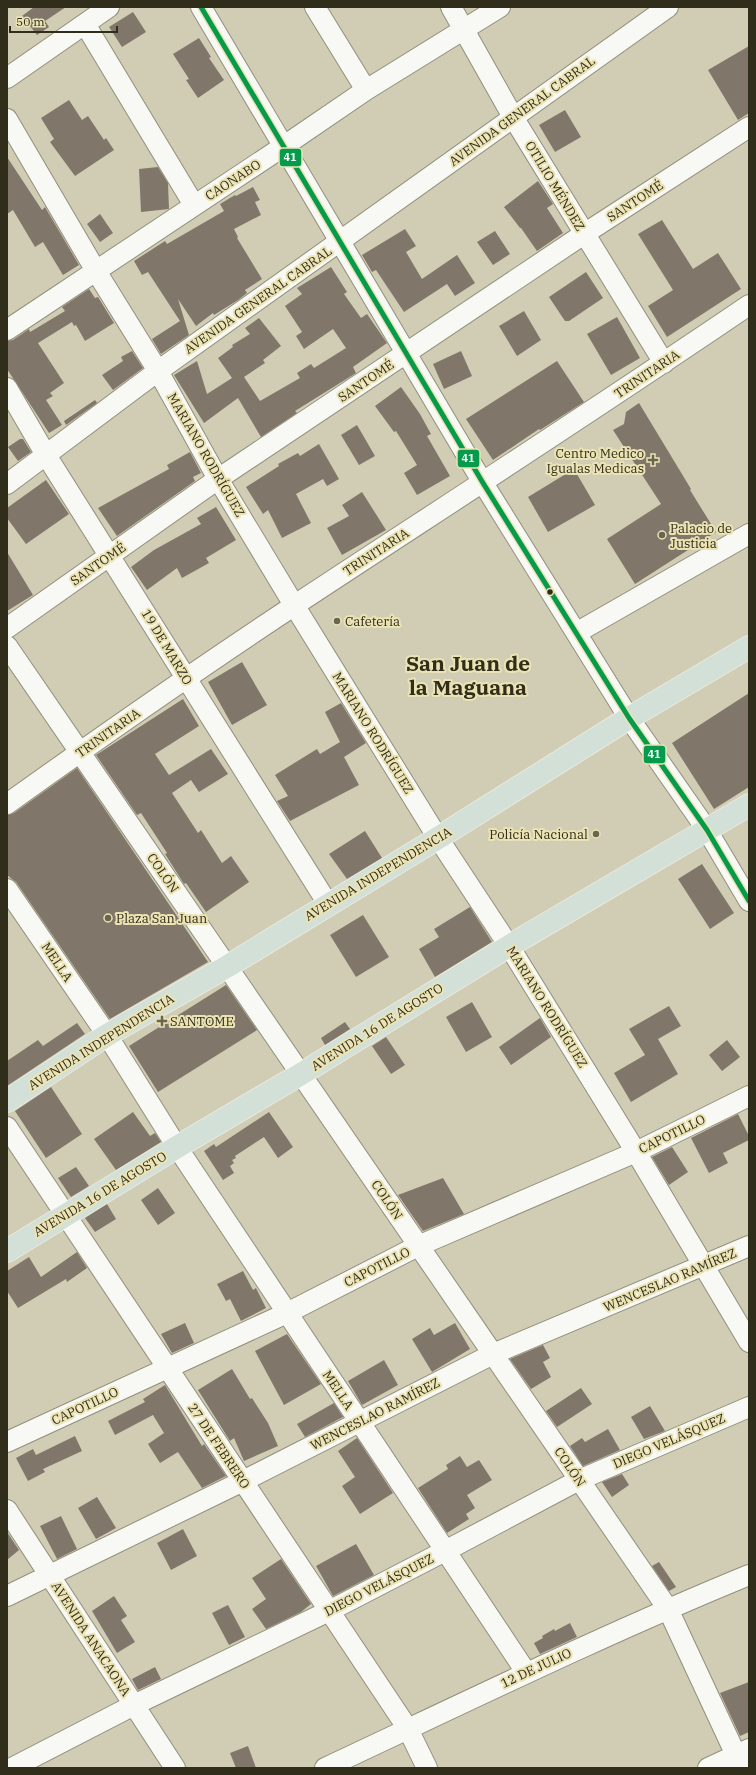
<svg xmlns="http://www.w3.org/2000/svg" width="756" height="1775" font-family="'IBM Plex Serif',serif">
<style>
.building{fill:#80776a}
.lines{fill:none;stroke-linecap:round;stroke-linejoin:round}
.minor-casing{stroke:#928f7c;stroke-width:22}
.major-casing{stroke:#eae8dd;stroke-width:24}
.minor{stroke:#f8f8f4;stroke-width:20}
.major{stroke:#d3e0d7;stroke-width:22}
.bus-1-casing{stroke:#ebe3b4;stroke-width:8}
.bus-1{stroke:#059a4c;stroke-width:5}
.poi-dot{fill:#686551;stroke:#ebe3b4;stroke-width:1.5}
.bus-dot{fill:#302d1b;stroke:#ebe3b4;stroke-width:1.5}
.labels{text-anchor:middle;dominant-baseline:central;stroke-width:4;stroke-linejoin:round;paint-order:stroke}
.street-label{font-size:13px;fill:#302d1b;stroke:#ebe3b4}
.poi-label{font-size:13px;fill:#302d1b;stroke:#ebe3b4;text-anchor:start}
.town-label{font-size:21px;font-weight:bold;fill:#302d1b;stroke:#ebe3b4}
.line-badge{stroke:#ebe3b4;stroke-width:1.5}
.badge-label{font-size:11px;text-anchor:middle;font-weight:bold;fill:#fff}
</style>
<rect width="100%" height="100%" fill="#d0cdb4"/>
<!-- building -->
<path class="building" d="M 34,7 L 66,7 L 45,21 L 49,27 L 37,35 L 22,16 Z
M 133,12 L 146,32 L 122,47 L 109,27 Z
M 199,38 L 211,57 L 209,58 L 224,80 L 198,98 L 186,80 L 189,79 L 173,54 Z
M 749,46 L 749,113 L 738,120 L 708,70 Z
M 69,100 L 82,120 L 88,116 L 104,140 L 106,138 L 114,150 L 75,176 L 50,142 L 54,139 L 41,118 Z
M 565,110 L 581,137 L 555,152 L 539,125 Z
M 7,157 L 42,210 L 45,207 L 79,265 L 63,275 L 43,242 L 35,247 L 13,210 L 7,214 Z
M 158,167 L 168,183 L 169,209 L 141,212 L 139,169 Z
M 538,181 L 553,204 L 547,208 L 563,233 L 537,251 L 521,228 L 520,228 L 504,207 Z
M 253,187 L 260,200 L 255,202 L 261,215 L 234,229 L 238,237 L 237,238 L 262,279 L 245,290 L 247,293 L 238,300 L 214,315 L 213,313 L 196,326 L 178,299 L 189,335 L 161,354 L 152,339 L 180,321 L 148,272 L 142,275 L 134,261 L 165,241 L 167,244 L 224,211 L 220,204 L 235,195 L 236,196 Z
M 100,214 L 113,233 L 100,242 L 87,224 Z
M 662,220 L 693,269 L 718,253 L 741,289 L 667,337 L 648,306 L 673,290 L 638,234 Z
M 405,229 L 416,246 L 406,252 L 422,279 L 457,255 L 475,283 L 455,296 L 447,284 L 404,312 L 376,270 L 372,272 L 362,255 Z
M 495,231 L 510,254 L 493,265 L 477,242 Z
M 331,267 L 347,292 L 344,294 L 361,318 L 367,314 L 387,343 L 353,367 L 356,373 L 295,411 L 297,413 L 261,437 L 238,398 L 204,423 L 174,375 L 197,361 L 207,394 L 232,378 L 218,358 L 233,347 L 232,345 L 250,334 L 245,328 L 259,318 L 281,346 L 263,360 L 265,363 L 244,377 L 260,401 L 300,378 L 297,373 L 311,364 L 314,368 L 346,348 L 333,329 L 304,349 L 296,336 L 302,332 L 285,306 L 302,294 L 297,288 Z
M 586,272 L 603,298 L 569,321 L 565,321 L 549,297 Z
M 89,289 L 95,298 L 98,297 L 114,323 L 85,341 L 76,325 L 74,326 L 72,322 L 38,343 L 64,383 L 50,393 L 53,396 L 46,400 L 62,425 L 49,433 L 7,369 L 7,341 L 13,340 L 29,329 L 30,332 L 65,311 L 62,307 Z
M 524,311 L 541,340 L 517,356 L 499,326 Z
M 617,317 L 640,358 L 611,375 L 587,334 Z
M 132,351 L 143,368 L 113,390 L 102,375 L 123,361 L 121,357 Z
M 461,351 L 472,376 L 444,389 L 433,364 Z
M 557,361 L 584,402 L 540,430 L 539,429 L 493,460 L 466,419 Z
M 401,387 L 420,414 L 431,434 L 427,436 L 450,476 L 417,495 L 404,473 L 417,465 L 396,431 L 394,432 L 375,406 Z
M 95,400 L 97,403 L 66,425 L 64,421 Z
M 639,403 L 691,489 L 690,490 L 716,532 L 635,584 L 607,539 L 661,504 L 613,430 L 624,424 L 626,412 Z
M 357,425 L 375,456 L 359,465 L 341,435 Z
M 20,439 L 23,439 L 31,452 L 18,461 L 8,447 Z
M 319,444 L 339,479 L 327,486 L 323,479 L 296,494 L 311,523 L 282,538 L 268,510 L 263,514 L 246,487 L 279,466 L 278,464 L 298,453 L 300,456 Z
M 190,452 L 201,473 L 193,477 L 195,481 L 117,536 L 98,508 L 169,469 L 167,465 Z
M 574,469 L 595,505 L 548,532 L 528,497 Z
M 46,480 L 69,514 L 26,544 L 7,518 L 7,508 Z
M 362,492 L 386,530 L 342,555 L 327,528 L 349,516 L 342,505 Z
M 216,507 L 236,540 L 206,558 L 209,563 L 182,578 L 177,568 L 147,590 L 131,567 L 154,550 L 201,524 L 197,518 Z
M 7,552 L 33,595 L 7,611 Z
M 242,662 L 267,705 L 232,725 L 208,682 Z
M 749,693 L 749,787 L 714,809 L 672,743 Z
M 183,699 L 199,726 L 155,754 L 169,775 L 211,749 L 228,774 L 199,792 L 191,780 L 172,793 L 198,833 L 201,830 L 222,863 L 231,856 L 249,882 L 206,912 L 186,883 L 184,884 L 179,876 L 165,854 L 167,853 L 141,813 L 137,815 L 96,755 Z
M 341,703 L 366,743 L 344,757 L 359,785 L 290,821 L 277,801 L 288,796 L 275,775 L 317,749 L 320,754 L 340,742 L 325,712 Z
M 77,768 L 208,962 L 110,1019 L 16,882 L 7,875 L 7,815 L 14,813 Z
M 365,831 L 382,858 L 347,879 L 329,854 Z
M 702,864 L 734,913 L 710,929 L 678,879 Z
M 470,907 L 492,942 L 435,977 L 419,949 L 439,937 L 434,929 Z
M 363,915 L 389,957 L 356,977 L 330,935 Z
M 226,985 L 257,1030 L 158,1092 L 129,1046 Z
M 472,1002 L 492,1037 L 466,1052 L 446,1017 Z
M 669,1006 L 681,1026 L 658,1039 L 678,1074 L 631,1102 L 614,1073 L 645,1055 L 629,1029 Z
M 540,1018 L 551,1037 L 511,1065 L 499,1047 Z
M 345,1022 L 350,1029 L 325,1045 L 321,1038 Z
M 77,1023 L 85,1034 L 7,1086 L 7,1061 L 38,1040 L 43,1046 Z
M 386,1037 L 405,1065 L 391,1074 L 372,1046 Z
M 727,1040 L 740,1057 L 722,1071 L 709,1055 Z
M 51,1087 L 82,1134 L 46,1158 L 15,1111 Z
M 133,1112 L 150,1136 L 155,1133 L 161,1142 L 116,1170 L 94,1139 Z
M 269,1112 L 293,1147 L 278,1158 L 264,1137 L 235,1156 L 236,1158 L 232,1160 L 234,1163 L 230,1166 L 234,1173 L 223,1180 L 204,1151 L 214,1144 L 216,1147 Z
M 738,1114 L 749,1136 L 749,1140 L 723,1153 L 728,1163 L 709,1173 L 691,1138 Z
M 672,1147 L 688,1172 L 669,1185 L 652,1157 Z
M 76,1167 L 89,1186 L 71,1197 L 58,1178 Z
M 443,1178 L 464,1214 L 423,1231 L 398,1195 Z
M 158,1188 L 175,1213 L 158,1225 L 141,1200 Z
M 107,1204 L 116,1219 L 95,1232 L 85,1218 Z
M 77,1252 L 87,1268 L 67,1282 L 66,1279 L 18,1308 L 7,1291 L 7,1271 L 29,1257 L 41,1277 Z
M 243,1271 L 253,1290 L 256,1288 L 266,1308 L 241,1321 L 230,1299 L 226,1301 L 217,1284 Z
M 185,1323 L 194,1343 L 172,1353 L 161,1334 Z
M 455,1323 L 470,1349 L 432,1372 L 412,1339 L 430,1328 L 434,1335 Z
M 287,1334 L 321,1384 L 284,1405 L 255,1351 Z
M 543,1345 L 550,1358 L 543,1362 L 551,1377 L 531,1389 L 510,1359 Z
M 384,1360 L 398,1385 L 362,1405 L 348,1381 Z
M 232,1369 L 250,1399 L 252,1398 L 268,1423 L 278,1446 L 244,1461 L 234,1438 L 230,1441 L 198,1390 Z
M 165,1385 L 202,1446 L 204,1444 L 226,1476 L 202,1488 L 178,1452 L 160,1463 L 148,1444 L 164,1433 L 153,1415 L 115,1435 L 108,1421 L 145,1402 L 143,1399 Z
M 581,1388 L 592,1404 L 557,1427 L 546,1411 Z
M 334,1403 L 343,1417 L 305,1437 L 297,1424 Z
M 650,1406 L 665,1431 L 644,1439 L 631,1417 Z
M 608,1429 L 620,1450 L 583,1466 L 570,1446 L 582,1438 L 585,1442 Z
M 75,1436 L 82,1451 L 43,1469 L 45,1472 L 28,1481 L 16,1458 L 33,1449 L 36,1455 Z
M 357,1438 L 393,1493 L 360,1514 L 342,1486 L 355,1477 L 338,1451 Z
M 460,1456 L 467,1467 L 479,1460 L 492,1480 L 467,1495 L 475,1508 L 466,1514 L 469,1519 L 447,1533 L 418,1488 L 448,1469 L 446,1465 Z
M 622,1474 L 629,1485 L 612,1497 L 602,1482 Z
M 97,1497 L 116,1528 L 96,1539 L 78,1508 Z
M 61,1516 L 77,1549 L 57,1559 L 40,1526 Z
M 183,1529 L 197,1556 L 171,1570 L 157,1543 Z
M 7,1532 L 19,1550 L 7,1560 Z
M 356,1544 L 374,1575 L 333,1596 L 316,1566 Z
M 281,1559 L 311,1604 L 301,1612 L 266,1629 L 252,1609 L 266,1599 L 252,1578 Z
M 659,1562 L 676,1587 L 669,1591 L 652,1566 Z
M 114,1596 L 127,1616 L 121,1620 L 135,1642 L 117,1653 L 92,1611 Z
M 228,1605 L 245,1637 L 229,1645 L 212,1613 Z
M 570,1623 L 577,1637 L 540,1654 L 534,1643 L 543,1638 L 542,1636 L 554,1629 L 555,1631 Z
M 155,1667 L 161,1679 L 138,1690 L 132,1679 Z
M 749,1682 L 749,1732 L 740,1736 L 720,1693 Z
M 248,1746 L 256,1768 L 236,1768 L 230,1753 Z"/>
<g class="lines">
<!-- minor casing -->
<g class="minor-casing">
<path id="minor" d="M 201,7 L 483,483 L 629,718 L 707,830 L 749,901
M 315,7 L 366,90
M 451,7 L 513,117 L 664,363
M 85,24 L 194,205
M 7,78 L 109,7
M 7,119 L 96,271 L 158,371 L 218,479 L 294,605 L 438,838 L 509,946 L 636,1152 L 749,1342
M 7,330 L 284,146 L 366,90 L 500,7
M 7,388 L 46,455 L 328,904
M 7,484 L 158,371 L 668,7
M 7,628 L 218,479 L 584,234 L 749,127
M 576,633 L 749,534
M 7,646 L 668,1609 L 742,1768
M 7,804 C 102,736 198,669 295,605 C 447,505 599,407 749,305
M 7,889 L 107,1035 L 177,1147 L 526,1672
M 7,1127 L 408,1729 L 427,1768
M 7,1442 L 287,1313 L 418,1246 L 636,1152 L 749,1096
M 7,1510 L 175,1768
M 7,1596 L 243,1481 L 493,1354 L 749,1246
M 12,1768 L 134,1705 L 329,1611 L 445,1551 L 579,1480 L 749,1407
M 325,1768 C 466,1702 605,1634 749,1575
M 708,1768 L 749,1749"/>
</g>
<!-- major casing -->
<g class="major-casing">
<path id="major" d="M 7,1101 L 107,1035 L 228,966 L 438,838 L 629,718 L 749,647
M 7,1251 L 177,1147 L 301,1074 L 509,946 L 749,805"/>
</g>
<!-- minor -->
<use href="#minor" class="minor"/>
<!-- major -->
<use href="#major" class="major"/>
<!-- bus-1 casing -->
<g class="bus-1-casing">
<path id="bus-1" d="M 201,7 L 483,483 L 629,718 L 707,830 L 749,901"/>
</g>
<!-- bus-1 -->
<use href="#bus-1" class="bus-1"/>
</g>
<!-- markers -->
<g class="poi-dot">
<path d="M651 454h4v4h4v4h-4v4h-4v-4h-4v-4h4z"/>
<circle cx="662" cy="535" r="4"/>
<circle cx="337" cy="621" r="4"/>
<circle cx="596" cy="834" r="4"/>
<circle cx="108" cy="918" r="4"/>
<path d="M160 1015h4v4h4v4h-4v4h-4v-4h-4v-4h4z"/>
</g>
<circle class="bus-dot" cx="550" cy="592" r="3.5"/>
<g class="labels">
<!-- street labels -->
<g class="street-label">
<text transform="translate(522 111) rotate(-36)">AVENIDA GENERAL CABRAL</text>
<text transform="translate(233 180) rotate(-33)">CAONABO</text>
<text transform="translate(555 186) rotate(59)">OTILIO MÉNDEZ</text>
<text transform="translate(635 201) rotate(-33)">SANTOMÉ</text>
<text transform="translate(258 300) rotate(-35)">AVENIDA GENERAL CABRAL</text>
<text transform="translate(647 374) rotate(-34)">TRINITARIA</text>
<text transform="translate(366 381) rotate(-34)">SANTOMÉ</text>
<text transform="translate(206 455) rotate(60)">MARIANO RODRÍGUEZ</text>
<text transform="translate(376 552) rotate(-33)">TRINITARIA</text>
<text transform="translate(98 564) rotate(-35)">SANTOMÉ</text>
<text transform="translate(167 647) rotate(59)">19 DE MARZO</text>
<text transform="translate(108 733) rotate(-35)">TRINITARIA</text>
<text transform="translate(373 733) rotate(58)">MARIANO RODRÍGUEZ</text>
<text transform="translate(163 873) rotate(55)">COLÓN</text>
<text transform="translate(378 874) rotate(-31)">AVENIDA INDEPENDENCIA</text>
<text transform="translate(57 962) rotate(56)">MELLA</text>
<text transform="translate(547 1007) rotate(58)">MARIANO RODRÍGUEZ</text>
<text transform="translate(377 1027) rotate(-32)">AVENIDA 16 DE AGOSTO</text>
<text transform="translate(101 1042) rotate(-32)">AVENIDA INDEPENDENCIA</text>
<text transform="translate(672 1134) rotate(-26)">CAPOTILLO</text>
<text transform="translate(100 1194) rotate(-31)">AVENIDA 16 DE AGOSTO</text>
<text transform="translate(387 1200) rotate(56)">COLÓN</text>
<text transform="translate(377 1267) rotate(-27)">CAPOTILLO</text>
<text transform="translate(670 1280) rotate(-23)">WENCESLAO RAMÍREZ</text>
<text transform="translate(338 1390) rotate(56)">MELLA</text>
<text transform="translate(85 1406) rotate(-25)">CAPOTILLO</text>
<text transform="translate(375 1414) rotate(-27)">WENCESLAO RAMÍREZ</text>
<text transform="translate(669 1441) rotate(-23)">DIEGO VELÁSQUEZ</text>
<text transform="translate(219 1446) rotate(56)">27 DE FEBRERO</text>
<text transform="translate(570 1467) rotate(56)">COLÓN</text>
<text transform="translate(379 1585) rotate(-27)">DIEGO VELÁSQUEZ</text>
<text transform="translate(91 1639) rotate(57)">AVENIDA ANACAONA</text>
<text transform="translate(536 1668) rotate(-25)">12 DE JULIO</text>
</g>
<!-- poi labels -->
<g class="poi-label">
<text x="644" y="453" text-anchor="end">Centro Medico<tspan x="644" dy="15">Igualas Medicas</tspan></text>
<text x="670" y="528">Palacio de<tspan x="670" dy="15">Justicia</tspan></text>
<text x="345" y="621">Cafetería</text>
<text x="588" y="834" text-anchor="end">Policía Nacional</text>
<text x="116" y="918">Plaza San Juan</text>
<text x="170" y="1021">SANTOME</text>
</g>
<!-- town labels -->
<g class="town-label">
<text x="468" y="663">San Juan de<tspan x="468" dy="24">la Maguana</tspan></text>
</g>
</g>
<g class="line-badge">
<rect x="279" y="148" width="23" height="19" rx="4" fill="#059a4c"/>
<rect x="457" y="449" width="23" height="19" rx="4" fill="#059a4c"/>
<rect x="643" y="745" width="23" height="19" rx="4" fill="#059a4c"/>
</g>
<g class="badge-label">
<text x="290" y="161">41</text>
<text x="468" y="462">41</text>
<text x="654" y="758">41</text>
</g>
<!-- border -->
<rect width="756" height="1775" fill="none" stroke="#302d1b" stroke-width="16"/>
<!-- scale -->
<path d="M10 26v6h107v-6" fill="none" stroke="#302d1b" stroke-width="2"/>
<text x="16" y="26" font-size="12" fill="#302d1b" stroke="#ebe3b4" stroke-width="3" paint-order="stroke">50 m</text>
</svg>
